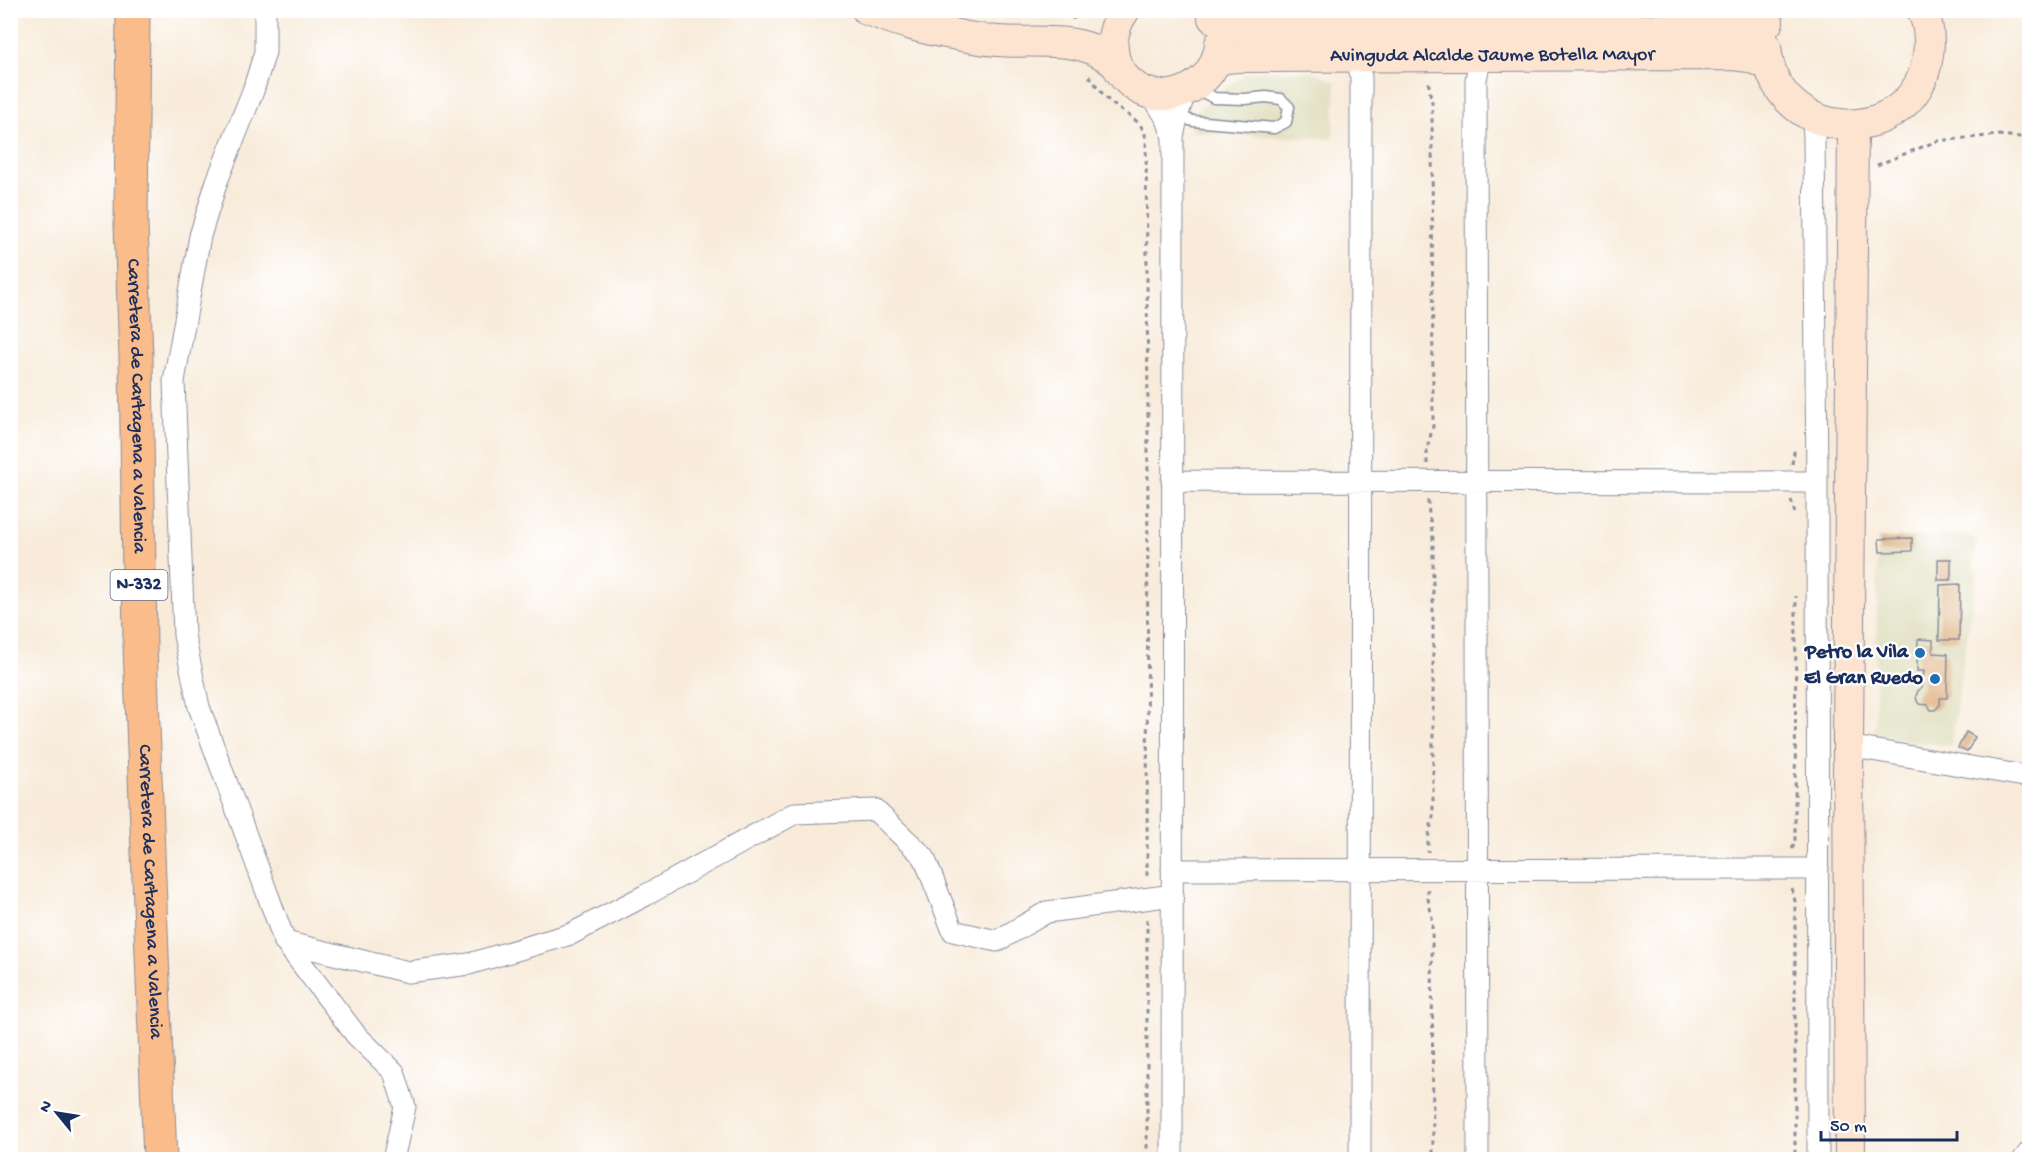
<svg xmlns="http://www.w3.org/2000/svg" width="2040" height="1170" font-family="'Gochi Hand',sans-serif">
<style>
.built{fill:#deddbb}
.building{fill:#dfb283}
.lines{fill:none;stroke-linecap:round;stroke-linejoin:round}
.lane-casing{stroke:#8a8d9c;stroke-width:13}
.street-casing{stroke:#8a8d9c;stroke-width:23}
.secondary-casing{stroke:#8a8d9c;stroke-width:32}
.highway-casing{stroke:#8a8d9c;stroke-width:35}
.path{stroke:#8a8d9c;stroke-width:3;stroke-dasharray:4.5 4.5;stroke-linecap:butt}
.lane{stroke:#fff;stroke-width:10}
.street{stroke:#fff;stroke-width:21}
.secondary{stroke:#fde4d0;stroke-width:30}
.highway{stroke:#f9bc8a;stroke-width:33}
.poi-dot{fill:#1f6fb2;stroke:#fff;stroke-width:2}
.labels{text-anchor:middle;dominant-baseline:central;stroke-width:4.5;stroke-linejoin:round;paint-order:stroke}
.shield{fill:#fff;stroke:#5f6d8e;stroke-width:1.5}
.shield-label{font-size:18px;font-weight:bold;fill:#1b2f5e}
.street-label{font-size:20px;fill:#1b2f5e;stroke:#fff}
.poi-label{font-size:20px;font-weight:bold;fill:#1b2f5e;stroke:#fff;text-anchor:end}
</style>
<rect width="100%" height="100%" fill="#fff"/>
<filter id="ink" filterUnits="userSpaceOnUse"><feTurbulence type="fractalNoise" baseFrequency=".0167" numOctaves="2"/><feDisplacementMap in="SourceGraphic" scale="12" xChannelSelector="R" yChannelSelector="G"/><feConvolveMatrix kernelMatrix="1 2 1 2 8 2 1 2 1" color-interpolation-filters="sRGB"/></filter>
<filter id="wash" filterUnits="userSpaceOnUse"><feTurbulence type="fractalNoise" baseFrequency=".008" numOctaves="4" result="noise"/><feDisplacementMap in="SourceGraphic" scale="24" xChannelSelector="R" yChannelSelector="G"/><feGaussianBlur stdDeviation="1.35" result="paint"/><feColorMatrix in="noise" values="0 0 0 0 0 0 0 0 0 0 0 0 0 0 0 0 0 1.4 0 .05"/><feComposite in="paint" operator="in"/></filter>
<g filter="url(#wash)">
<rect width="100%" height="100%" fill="#f8ebda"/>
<!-- built -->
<path class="built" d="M 1248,71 L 1312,71 L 1336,82 L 1333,139 L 1192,132 L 1193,114 Z
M 1965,536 L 1972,537 L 1975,541 L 1977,545 L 1973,569 L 1977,569 L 1951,746 L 1875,736 L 1878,538 Z"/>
<g id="blocks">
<!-- building -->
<path class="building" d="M 1912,538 L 1912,551 L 1880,552 L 1879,539 Z
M 1938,559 L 1951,559 L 1951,580 L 1938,580 Z
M 1960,584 L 1959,640 L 1939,640 L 1940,585 Z
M 1918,639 L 1933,640 L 1933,653 L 1948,654 L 1947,698 L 1940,698 L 1940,705 L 1935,710 L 1931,710 L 1928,705 L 1919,704 L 1917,701 L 1916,696 L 1918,691 L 1922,687 L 1924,671 L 1917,671 Z
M 1966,732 L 1975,737 L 1967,752 L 1958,748 Z"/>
</g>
</g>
<g filter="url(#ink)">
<use href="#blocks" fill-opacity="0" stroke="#8a8d9c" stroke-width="1.5"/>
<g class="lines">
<!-- lane casing -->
<g class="lane-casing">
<path id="lane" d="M 1178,113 L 1183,118 L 1193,121 L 1274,128 L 1286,122 L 1289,107 L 1281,99 L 1266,97 L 1245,99 L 1214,98 L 1194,87"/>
</g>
<!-- street casing -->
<g class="street-casing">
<path id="street" d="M 265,10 L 265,52 L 253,91 L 217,181 L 200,236 L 174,381 L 184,635 L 199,707 L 285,942 L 356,1035 L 394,1072 L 405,1107 L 393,1160
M 1354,57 L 1361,77 L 1361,98 L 1360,1160
M 1151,94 L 1167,119 L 1173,137 L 1178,113 L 1186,91
M 1812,117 L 1814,135 L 1817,482 L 1818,1160
M 1172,481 L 1817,482
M 1848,746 L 2030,777
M 1172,870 L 1818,869
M 285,942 L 408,972 L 469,964 L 571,934 L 646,895 L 795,813 L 875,810 L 924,857 L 953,931 L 997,941 L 1047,912 L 1173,895
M 1172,1160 L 1173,137
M 1478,1160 L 1476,79 L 1481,57
M 2023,1160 L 2030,1151"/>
</g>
<!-- secondary casing -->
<g class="secondary-casing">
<g id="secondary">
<path d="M 867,10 C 895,20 923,30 952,34 C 967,37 983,40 998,41 C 1036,44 1084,34 1114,63"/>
<path d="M 1125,10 C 1085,65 1151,124 1202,80 C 1212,72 1219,56 1220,44"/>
<path d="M 1213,18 L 1234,27 L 1243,28 L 1521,30 L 1732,29 L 1750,28 L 1768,22"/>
<path d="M 1766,46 C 1774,148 1916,150 1928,55 C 1930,40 1929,24 1922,10"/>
<path id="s1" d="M 1215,62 L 1226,58 L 1239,57 L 1733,55 L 1749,57 L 1768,65"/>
<path d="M 1850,1160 L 1848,746 L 1853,125"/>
</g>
</g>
<!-- highway casing -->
<g class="highway-casing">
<g id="highway">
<path id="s2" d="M 133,10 L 131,225 L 136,357 L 140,647 L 160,1160"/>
</g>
</g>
<!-- path -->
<path class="path" d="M 1072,19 L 1089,10
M 1089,76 C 1097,85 1104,98 1114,105 C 1128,117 1141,118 1146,138 L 1148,418 L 1147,879
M 1877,165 L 1937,141 L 1998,135 L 2030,138
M 1427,464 L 1427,449 L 1433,426 L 1432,102 L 1429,88 L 1429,79
M 1792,464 L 1795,447
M 1428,500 C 1428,514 1432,526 1433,539 L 1433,817 L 1428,838 L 1428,852
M 1791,500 L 1796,517
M 1792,849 L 1795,843 L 1795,832 L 1796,596
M 1428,889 L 1428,899 L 1432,917 L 1433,1160
M 1792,889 L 1795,901 L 1795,1160
M 1147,919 L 1147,1160"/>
<!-- lane -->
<use href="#lane" class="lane"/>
<!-- street -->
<use href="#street" class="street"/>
<!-- secondary -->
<use href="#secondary" class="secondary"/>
<!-- highway -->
<use href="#highway" class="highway"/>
</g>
</g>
<!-- markers -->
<g class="poi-dot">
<circle cx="1920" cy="653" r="6"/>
<circle cx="1935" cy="679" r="6"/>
</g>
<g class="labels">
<!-- shield labels -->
<rect class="shield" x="110.5" y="570" width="57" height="30" rx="4.5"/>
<g class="shield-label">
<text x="139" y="585">N-332</text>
</g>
<!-- street labels -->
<g class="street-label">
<text stroke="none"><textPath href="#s1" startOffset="278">Avinguda Alcalde Jaume Botella Mayor</textPath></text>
<text stroke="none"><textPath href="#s2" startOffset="396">Carretera de Cartagena a Valencia</textPath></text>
<text stroke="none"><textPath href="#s2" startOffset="882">Carretera de Cartagena a Valencia</textPath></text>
</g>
<!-- poi labels -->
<g class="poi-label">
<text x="1908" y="653">Petro la Vila</text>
<text x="1923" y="679">El Gran Ruedo</text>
</g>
</g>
<!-- margin -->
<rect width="2040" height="1170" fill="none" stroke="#fff" stroke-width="36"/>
<!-- north arrow -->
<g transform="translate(57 1113) rotate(300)" stroke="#ffffff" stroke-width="4.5" paint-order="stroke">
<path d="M0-4.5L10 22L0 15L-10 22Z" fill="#1b2f5e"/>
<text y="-9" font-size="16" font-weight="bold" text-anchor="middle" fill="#1b2f5e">N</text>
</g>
<!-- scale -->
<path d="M1821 1131v9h136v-9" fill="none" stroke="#1b2f5e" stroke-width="3"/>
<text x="1830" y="1131" font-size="18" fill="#1b2f5e" stroke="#ffffff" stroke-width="4.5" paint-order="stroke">50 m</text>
</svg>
